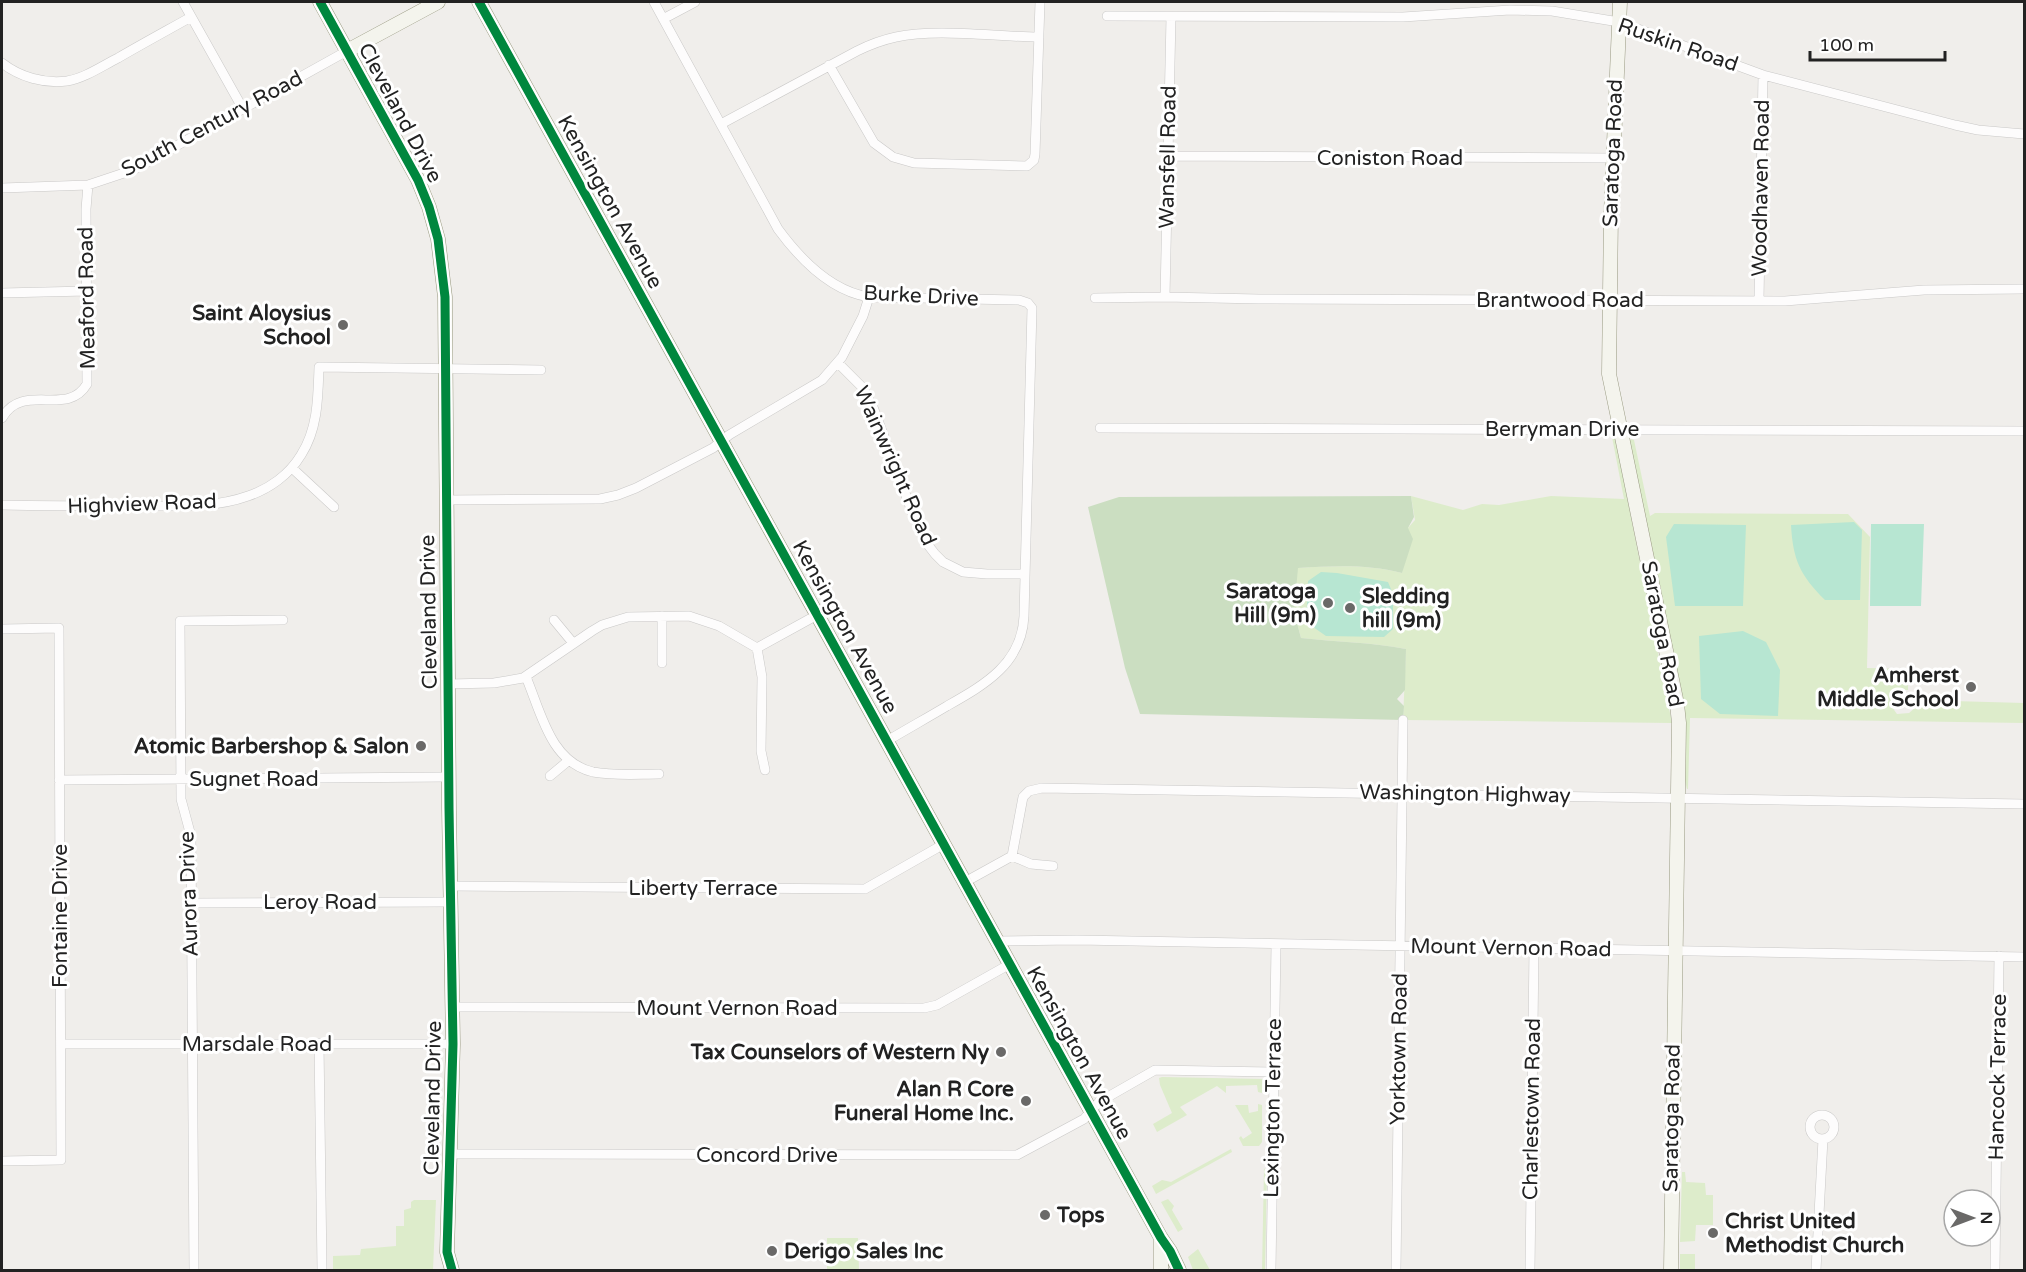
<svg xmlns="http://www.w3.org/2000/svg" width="2026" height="1272" font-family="'Varela Round',sans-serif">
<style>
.grass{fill:#ddeccb}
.forest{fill:#cbdec1}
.pitch{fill:#b7e6d2}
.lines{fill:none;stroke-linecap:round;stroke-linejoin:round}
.street-casing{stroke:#c9c8c7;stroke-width:10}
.secondary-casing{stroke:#999a82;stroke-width:15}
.street{stroke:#fdfcfc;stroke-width:9}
.secondary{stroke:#f4f4ed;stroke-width:14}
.cycleway-casing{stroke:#fff;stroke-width:13}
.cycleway{stroke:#00873e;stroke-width:9}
.poi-dot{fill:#6a6968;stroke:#fff;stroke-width:2}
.labels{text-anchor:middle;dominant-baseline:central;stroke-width:6;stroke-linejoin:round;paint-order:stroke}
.street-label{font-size:21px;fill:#222;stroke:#fff}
.poi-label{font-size:21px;font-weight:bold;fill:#222;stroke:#fff;text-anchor:end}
</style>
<rect width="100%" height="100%" fill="#f0eeeb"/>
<!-- grass -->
<path class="grass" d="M 1612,437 L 1615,437 L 1672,723 L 1403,720 L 1406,649 C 1371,642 1336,642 1301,638 L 1294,612 L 1297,568 C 1333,566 1367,564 1402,573 L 1408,528 L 1415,520 L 1411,496 L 1463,510 L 1482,504 L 1499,505 L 1551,496 L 1624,499 Z
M 1631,439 L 1634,440 L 1650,516 L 1655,513 L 1848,514 L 1870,537 L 1867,668 L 1908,669 L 1908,690 L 1896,690 C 1890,700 1890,705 1897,714 L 1909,713 L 1916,707 L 1917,700 L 2024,703 L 2024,723 L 1690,718 L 1688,789 L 1687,789 L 1685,781 L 1685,715 L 1629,442 Z
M 1162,1077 L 1263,1079 L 1262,1093 L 1258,1092 L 1257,1085 L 1226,1086 L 1226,1093 L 1217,1086 L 1180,1107 L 1187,1115 L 1157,1132 L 1153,1124 L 1172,1113 L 1160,1085 L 1159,1078 Z
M 1258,1104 L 1262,1105 L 1262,1142 L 1259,1146 L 1243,1146 L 1239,1138 L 1241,1136 L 1243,1139 L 1252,1133 L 1235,1105 L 1248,1105 L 1249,1113 L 1258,1111 Z
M 1231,1149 L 1232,1152 L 1156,1194 L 1152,1186 L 1162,1180 L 1171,1182 Z
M 1264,1168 L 1267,1173 L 1265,1270 L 1262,1270 Z
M 1682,1172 L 1685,1172 L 1686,1182 L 1705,1183 L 1706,1195 L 1713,1195 L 1713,1225 L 1696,1225 L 1695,1241 L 1680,1242 Z
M 1168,1199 L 1174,1206 L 1172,1210 L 1183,1229 L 1178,1232 L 1161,1202 Z
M 414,1200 L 436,1200 L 433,1270 L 333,1270 L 333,1256 L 360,1255 L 361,1249 L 396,1246 L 396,1226 L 404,1226 L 404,1210 L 411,1208 L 411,1202 Z
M 827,1238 L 858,1238 L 859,1270 L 827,1270 Z
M 1198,1249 L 1210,1270 L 1193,1270 L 1188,1257 Z
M 1680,1254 L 1695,1254 L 1695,1270 L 1680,1270 Z"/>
<!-- forest -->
<path class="forest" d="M 1411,496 L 1414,517 L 1408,528 L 1413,539 L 1402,573 C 1367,564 1334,566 1298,568 L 1294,612 L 1301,638 C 1336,642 1371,642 1406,649 L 1405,690 L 1397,699 L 1404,706 L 1403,720 L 1140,714 L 1125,668 L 1088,507 L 1119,497 Z"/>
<!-- pitch -->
<path class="pitch" d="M 1854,522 L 1862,530 L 1860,600 L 1825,600 C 1800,575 1793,560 1791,525 Z
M 1674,524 L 1746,525 L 1743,606 L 1675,606 L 1666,537 Z
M 1871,524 L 1924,524 L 1921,606 L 1870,606 Z
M 1321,572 L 1337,573 L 1388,582 L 1393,594 L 1393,629 L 1384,637 L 1326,636 L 1306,622 L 1308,581 Z
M 1743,631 L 1766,642 L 1780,670 L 1778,716 L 1720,714 L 1701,699 L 1699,636 Z"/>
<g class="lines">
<!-- street casing -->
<g class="street-casing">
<path id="street" d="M 183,2 L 243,109
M 654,2 L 778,229 C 800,259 830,291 869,297 L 1019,300 L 1028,303 L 1032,308 L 1024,616 C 1022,664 984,685 947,706 C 927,718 907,729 887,741
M 1107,16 L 1403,17 L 1510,10 L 1552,11 L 1619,22 L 1763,75 L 1955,125 L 1978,130 L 2024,134
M 663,19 L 695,2
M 2,63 C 20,77 44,84 67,81 C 85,78 102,66 118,58 C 142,44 166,31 191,17
M 829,65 L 874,143 L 893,157 L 914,163 L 1027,166 L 1034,160 L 1035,154 L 1040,2
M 721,124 L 857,51 C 869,45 882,40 896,37 C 937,28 996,37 1039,37
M 1168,156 L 1613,158
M 2,188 L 88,185 L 133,170 L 347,51
M 2,293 L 87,291
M 1165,297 L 1171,17
M 1095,298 L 1165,297 L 1259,299 L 1785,301 L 1924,290 L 2024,289
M 1759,300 L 1763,75
M 838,363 L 862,387 L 873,407 L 914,517 L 928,545 L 935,554 L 943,562 L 963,572 L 987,574 L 1025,574
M 2,418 C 23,381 67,418 87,384 L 86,209 L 88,185
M 1100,428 L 2024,431
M 292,468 L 334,507
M 446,500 L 600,499 L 618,495 L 636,488 L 713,448 L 729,435 L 822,380 L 842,357 L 863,316 L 869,297
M 2,505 C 49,506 96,506 143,506 C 177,506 215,508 248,496 C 269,489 289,475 301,455 C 318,429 318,397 319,367 L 541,370
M 662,616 L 662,663
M 554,620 L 573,643
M 2,629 L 59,628 L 61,1160 L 2,1161
M 757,648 L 762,677 L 761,751 L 765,770
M 757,648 L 817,615
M 526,677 C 541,712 550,762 593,772 C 614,776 638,774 659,774
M 448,684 L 494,683 L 523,678 L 592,631 L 602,625 L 628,617 L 689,616 L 719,626 L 757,648
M 550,776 L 568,761
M 59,780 L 449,777
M 1012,856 L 1031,864 L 1053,866
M 965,882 L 1012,856 L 1023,797 L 1029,791 L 1042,788 L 2024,804
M 450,886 L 865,889 L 944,844
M 191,903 L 450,902
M 998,941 L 1077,940 L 2024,957
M 452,1007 L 924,1008 L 937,1005 L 1010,964
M 319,1043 L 322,1270
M 61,1044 L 453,1044
M1810 1127a12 12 0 1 1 24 0a12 12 0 1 1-24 0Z
M 450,1154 L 1017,1155 L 1084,1119 L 1099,1102 L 1155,1070 L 1274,1072
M 194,1270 L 191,836 L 181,799 L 180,621 L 283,620
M 1271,1270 L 1276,945
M 1396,1270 L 1403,720
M 1530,1270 L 1534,948
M 1816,1270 L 1823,1139
M 1995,1270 L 1999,956"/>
</g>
<!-- secondary casing -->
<g class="secondary-casing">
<path id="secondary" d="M 320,2 L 418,180 L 429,207 L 438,239 L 445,297 L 449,808 L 453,1044 L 447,1252 L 452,1270
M 479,2 L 1161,1238 L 1170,1251 L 1179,1270
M 1620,2 L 1611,214 L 1609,374 L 1677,704 L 1679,723 L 1671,1270
M 347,51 L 438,2
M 1161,1238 L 1161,1270"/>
</g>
<!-- street -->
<use href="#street" class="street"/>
<!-- secondary -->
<use href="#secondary" class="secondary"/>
<!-- cycleway casing -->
<g class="cycleway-casing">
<path id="cycleway" d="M 320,2 L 418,180 L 429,207 L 438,239 L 445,297 L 449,808 L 453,1044 L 447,1252 L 452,1270
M 479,2 L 1161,1238 L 1170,1251 L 1179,1270"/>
</g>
<!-- cycleway -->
<use href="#cycleway" class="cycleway"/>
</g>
<!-- markers -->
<g class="poi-dot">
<circle cx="343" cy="325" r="6"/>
<circle cx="1328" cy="603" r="6"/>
<circle cx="1350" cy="608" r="6"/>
<circle cx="1971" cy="687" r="6"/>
<circle cx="421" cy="746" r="6"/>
<circle cx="1001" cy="1052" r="6"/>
<circle cx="1026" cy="1101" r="6"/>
<circle cx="1045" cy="1215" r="6"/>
<circle cx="1713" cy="1233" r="6"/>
<circle cx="772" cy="1251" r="6"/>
</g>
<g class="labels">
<!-- street labels -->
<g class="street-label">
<text transform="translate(1678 45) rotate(19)">Ruskin Road</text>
<text transform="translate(400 113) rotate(62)">Cleveland Drive</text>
<text transform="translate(212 124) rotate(-28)">South Century Road</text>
<text transform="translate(1613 153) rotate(-88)">Saratoga Road</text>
<text transform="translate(1168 157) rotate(-89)">Wansfell Road</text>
<text x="1390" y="158">Coniston Road</text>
<text transform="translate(1761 188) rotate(-89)">Woodhaven Road</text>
<text transform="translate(610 202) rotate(61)">Kensington Avenue</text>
<text transform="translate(921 296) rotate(3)">Burke Drive</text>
<text transform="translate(87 298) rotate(-91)">Meaford Road</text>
<text x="1560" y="300">Brantwood Road</text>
<text x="1562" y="429">Berryman Drive</text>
<text transform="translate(895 466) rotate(66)">Wainwright Road</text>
<text transform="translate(142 504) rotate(-2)">Highview Road</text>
<text transform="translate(429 612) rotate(-91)">Cleveland Drive</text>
<text transform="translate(845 627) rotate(61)">Kensington Avenue</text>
<text transform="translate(1662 634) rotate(79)">Saratoga Road</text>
<text x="254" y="779">Sugnet Road</text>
<text transform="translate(1465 794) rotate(1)">Washington Highway</text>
<text x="703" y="888">Liberty Terrace</text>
<text transform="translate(189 894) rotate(-92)">Aurora Drive</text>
<text x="320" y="902">Leroy Road</text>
<text transform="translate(60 916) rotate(-90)">Fontaine Drive</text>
<text transform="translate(1511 948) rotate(1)">Mount Vernon Road</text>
<text x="737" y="1008">Mount Vernon Road</text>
<text x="257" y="1044">Marsdale Road</text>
<text transform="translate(1399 1049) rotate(-89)">Yorktown Road</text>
<text transform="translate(1079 1053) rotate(61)">Kensington Avenue</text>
<text transform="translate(1998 1077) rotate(-89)">Hancock Terrace</text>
<text transform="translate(433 1098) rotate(-89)">Cleveland Drive</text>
<text transform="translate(1273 1108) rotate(-89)">Lexington Terrace</text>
<text transform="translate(1532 1109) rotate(-89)">Charlestown Road</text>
<text transform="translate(1672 1118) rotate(-89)">Saratoga Road</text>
<text x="767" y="1155">Concord Drive</text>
</g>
<!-- poi labels -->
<g class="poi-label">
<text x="331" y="313">Saint Aloysius<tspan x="331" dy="24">School</tspan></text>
<text x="1316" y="591">Saratoga<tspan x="1316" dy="24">Hill (9m)</tspan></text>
<text x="1362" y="596" text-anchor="start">Sledding<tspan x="1362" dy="24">hill (9m)</tspan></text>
<text x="1959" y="675">Amherst<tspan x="1959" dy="24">Middle School</tspan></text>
<text x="409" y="746">Atomic Barbershop &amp; Salon</text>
<text x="989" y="1052">Tax Counselors of Western Ny</text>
<text x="1014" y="1089">Alan R Core<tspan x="1014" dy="24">Funeral Home Inc.</tspan></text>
<text x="1057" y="1215" text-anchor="start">Tops</text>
<text x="1725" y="1221" text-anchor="start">Christ United<tspan x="1725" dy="24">Methodist Church</tspan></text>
<text x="784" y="1251" text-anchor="start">Derigo Sales Inc</text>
</g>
</g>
<!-- border -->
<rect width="2026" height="1272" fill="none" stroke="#222222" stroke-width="6"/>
<!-- north arrow -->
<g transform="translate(1972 1218) rotate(90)"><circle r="28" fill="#ffffff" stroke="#a7a7a7" stroke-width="1.5"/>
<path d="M0-4.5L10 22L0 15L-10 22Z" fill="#6a6968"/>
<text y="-9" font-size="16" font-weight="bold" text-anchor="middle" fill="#222222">N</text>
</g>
<!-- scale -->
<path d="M1810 51v9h135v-9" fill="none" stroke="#222222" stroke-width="3"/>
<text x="1819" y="51" font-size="18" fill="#222222" stroke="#ffffff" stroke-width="4.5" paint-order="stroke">100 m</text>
</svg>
